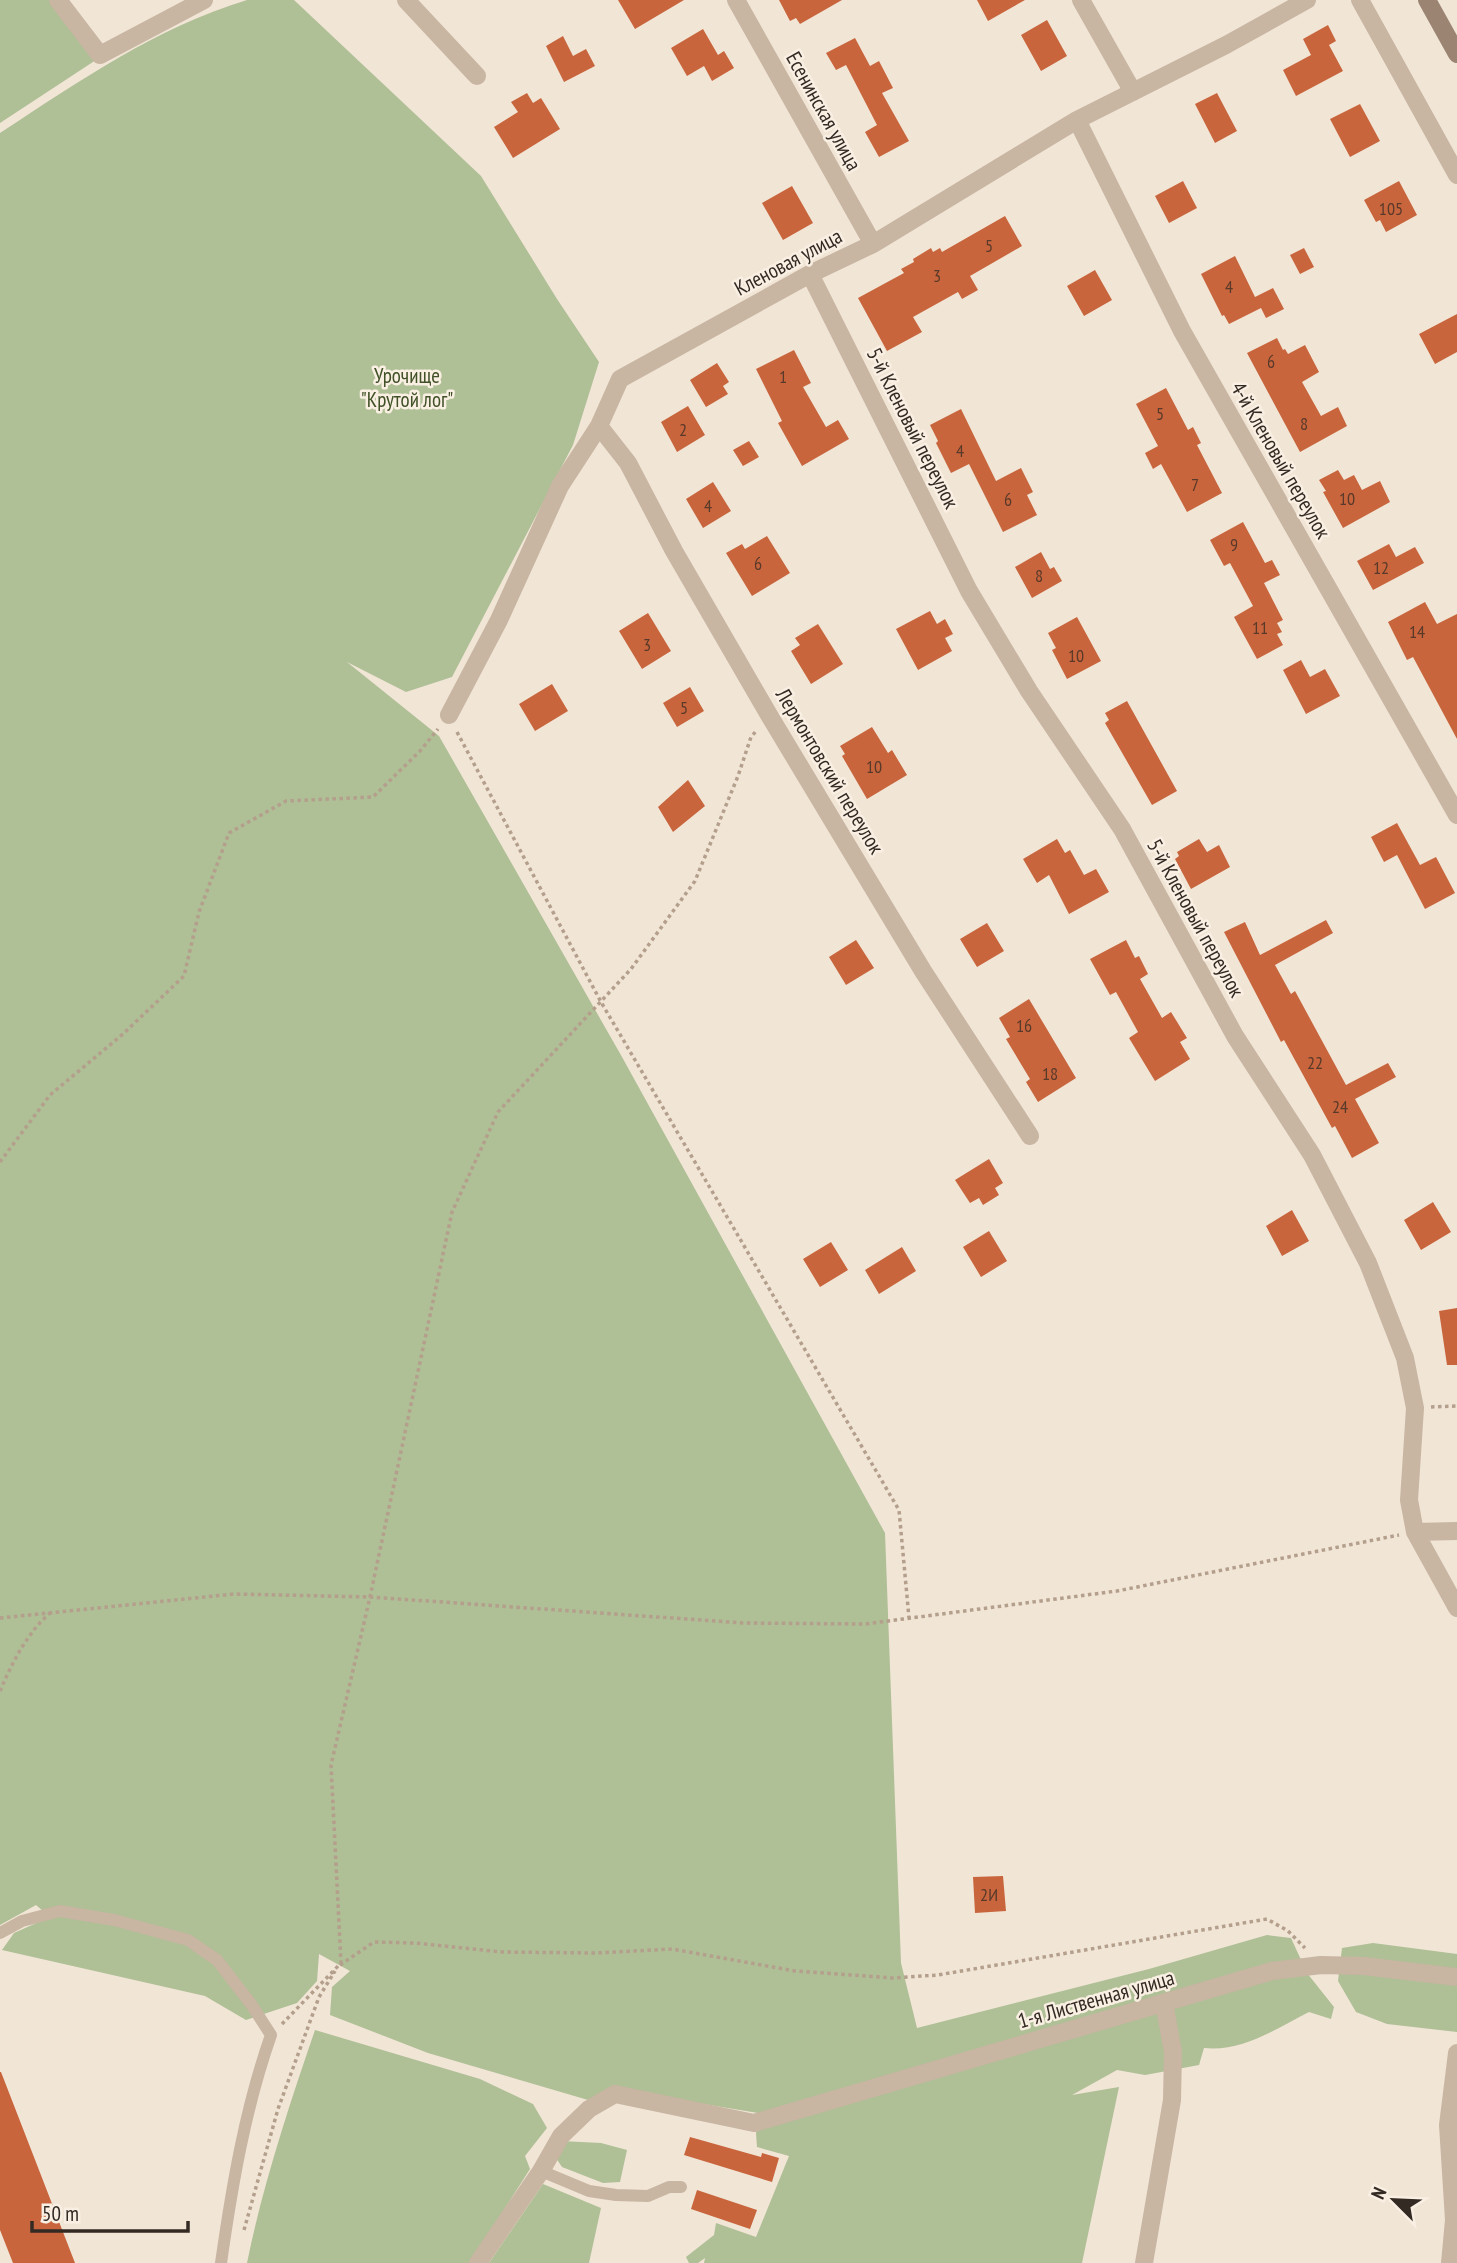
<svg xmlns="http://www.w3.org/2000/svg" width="1457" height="2263" font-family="'PT Sans Narrow',sans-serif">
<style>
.green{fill:#afbf96}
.building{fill:#c8653c}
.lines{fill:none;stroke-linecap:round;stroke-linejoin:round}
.path{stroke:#b49f8c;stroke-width:3.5;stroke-dasharray:3.5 3.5;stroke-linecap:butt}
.lane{stroke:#c8b5a2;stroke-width:12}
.street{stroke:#c8b5a2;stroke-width:18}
.secondary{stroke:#9c8473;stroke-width:18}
.labels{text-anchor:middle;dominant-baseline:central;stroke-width:5;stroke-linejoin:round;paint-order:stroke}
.number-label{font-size:18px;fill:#58392a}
.street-label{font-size:21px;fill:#332a24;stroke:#f9efe2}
.park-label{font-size:21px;fill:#405128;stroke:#f9efe2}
</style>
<rect width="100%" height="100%" fill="#f1e5d6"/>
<!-- green -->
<path class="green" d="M 0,0 L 55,0 L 99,58 L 0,123 Z
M 247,0 L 294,0 L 481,176 L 557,299 L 599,362 L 573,445 L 452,677 L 406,692 L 347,662 L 439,736 L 622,1057 L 885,1533 L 901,1963 L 917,2028 L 1149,1969 L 1267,1935 L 1291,1938 L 1302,1962 L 764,2114 L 655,2096 L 588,2100 L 428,2053 L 330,2015 L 332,1987 L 350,1971 L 319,1954 L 317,1981 L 297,2003 L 246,2020 L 205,1996 L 2,1950 L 14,1933 L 50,1917 L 36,1905 L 0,1925 L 0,133 C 78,82 157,27 247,0 Z
M 1373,1943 L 1457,1954 L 1457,2032 L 1387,2024 L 1356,2012 L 1338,1981 L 1342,1948 Z
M 1307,1973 L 1334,2007 L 1331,2019 L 1309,2012 C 1276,2029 1242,2052 1204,2048 L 1199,2065 L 1145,2075 L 1117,2070 L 1072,2095 L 1119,2087 L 1082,2263 L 704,2263 L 705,2258 L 698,2263 L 689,2263 L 686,2257 L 714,2235 L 716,2223 L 756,2237 L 789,2156 L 757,2147 L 756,2133 L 758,2126 L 1263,1980 Z
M 315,2030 L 480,2079 L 533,2104 L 547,2128 L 525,2156 L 530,2169 L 470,2263 L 247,2263 C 263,2184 289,2106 315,2030 Z
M 561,2141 L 601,2143 L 627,2150 L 620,2182 L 603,2183 L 562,2167 L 554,2155 Z
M 543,2184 L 601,2208 L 589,2263 L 489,2263 Z"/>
<!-- building -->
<path class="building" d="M 618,0 L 684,0 L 635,29 Z
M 779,0 L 842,0 L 800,24 L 796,18 L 790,21 Z
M 977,0 L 1025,0 L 988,21 Z
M 1047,20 L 1067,56 L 1041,71 L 1021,35 Z
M 1328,25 L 1336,41 L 1329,45 L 1343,71 L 1296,96 L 1283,70 L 1311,55 L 1303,39 Z
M 703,29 L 718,55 L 724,51 L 734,68 L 712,81 L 704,66 L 687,76 L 671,48 Z
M 563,36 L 573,56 L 586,49 L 595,66 L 564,82 L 546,46 Z
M 855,38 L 870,66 L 879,61 L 893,88 L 882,93 L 909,141 L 879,157 L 865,132 L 877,125 L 846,65 L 836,70 L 826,53 Z
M 527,93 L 533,103 L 541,98 L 560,129 L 513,158 L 494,127 L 518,112 L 511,102 Z
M 1217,93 L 1237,131 L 1215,143 L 1195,104 Z
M 1360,104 L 1380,141 L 1350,157 L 1330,119 Z
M 1183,181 L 1197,208 L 1169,223 L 1155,196 Z
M 1399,181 L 1417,215 L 1386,232 L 1380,220 L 1376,222 L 1364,200 Z
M 792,186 L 813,223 L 783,240 L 762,203 Z
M 1005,216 L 1022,246 L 970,276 L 978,290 L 962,299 L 958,292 L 913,317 L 922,332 L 887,351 L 858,298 L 904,273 L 901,269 L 914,262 L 913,259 L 931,248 L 933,252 L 940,248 L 942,252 Z
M 1304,248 L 1314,267 L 1300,274 L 1290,255 Z
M 1235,256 L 1255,297 L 1273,288 L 1284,309 L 1266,318 L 1261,308 L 1229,324 L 1224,315 L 1222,316 L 1201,274 Z
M 1095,270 L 1112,300 L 1084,316 L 1067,286 Z
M 1457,314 L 1457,352 L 1435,364 L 1419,334 Z
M 1277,338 L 1283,350 L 1285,349 L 1288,354 L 1305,345 L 1319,372 L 1302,382 L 1321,416 L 1338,407 L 1347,426 L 1300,452 L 1247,353 Z
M 794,350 L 811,383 L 803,387 L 826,427 L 838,420 L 849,439 L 802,466 L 778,423 L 782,421 L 756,369 Z
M 717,363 L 729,382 L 723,386 L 728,394 L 706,407 L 690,380 Z
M 1166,388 L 1188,430 L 1193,427 L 1201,443 L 1197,445 L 1222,493 L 1187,512 L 1161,464 L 1153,469 L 1145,453 L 1158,446 L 1136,404 Z
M 688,406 L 705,435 L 677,452 L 661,422 Z
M 961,409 L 996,481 L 1021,468 L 1033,492 L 1027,495 L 1037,515 L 1003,532 L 969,464 L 951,473 L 936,443 L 938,441 L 930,425 Z
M 749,441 L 759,457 L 743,466 L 733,450 Z
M 1338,470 L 1344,480 L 1354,475 L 1362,490 L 1380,481 L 1390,502 L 1343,528 L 1323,492 L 1326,491 L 1319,480 Z
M 713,482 L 731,511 L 703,528 L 686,499 Z
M 1243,522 L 1265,563 L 1272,560 L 1280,575 L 1264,583 L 1283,620 L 1277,623 L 1282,632 L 1277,634 L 1283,645 L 1257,659 L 1234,617 L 1253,606 L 1230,563 L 1224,566 L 1210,540 Z
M 767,536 L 790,573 L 752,596 L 726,553 L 742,544 L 745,549 Z
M 1389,544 L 1396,557 L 1415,547 L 1424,563 L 1373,590 L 1357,561 Z
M 1041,552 L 1050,569 L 1054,567 L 1062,581 L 1032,598 L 1015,567 Z
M 1425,602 L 1437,624 L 1457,614 L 1457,739 L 1413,657 L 1407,660 L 1388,622 Z
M 930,611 L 937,624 L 945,619 L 953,634 L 945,638 L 952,651 L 918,670 L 896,629 Z
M 648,613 L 671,651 L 642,669 L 619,631 Z
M 1077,617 L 1101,661 L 1067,679 L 1052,650 L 1056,648 L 1048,633 Z
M 818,624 L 843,664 L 811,684 L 791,651 L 800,645 L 795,638 Z
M 1301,660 L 1310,677 L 1325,669 L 1340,696 L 1306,714 L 1283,670 Z
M 552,684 L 568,711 L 535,731 L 519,704 Z
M 690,687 L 704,711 L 677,727 L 663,703 Z
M 1127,701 L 1177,791 L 1152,805 L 1105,723 L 1109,720 L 1105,713 Z
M 872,727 L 888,753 L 892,750 L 907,775 L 867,799 L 842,756 L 845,754 L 840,746 Z
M 688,780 L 705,806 L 673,832 L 658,807 Z
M 1397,823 L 1420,865 L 1436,857 L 1455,893 L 1425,909 L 1397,855 L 1384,862 L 1371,837 Z
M 1057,839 L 1065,853 L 1070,850 L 1084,875 L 1096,869 L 1109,892 L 1069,914 L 1049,875 L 1037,883 L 1023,859 Z
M 1199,839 L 1207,852 L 1219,845 L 1230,867 L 1191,889 L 1175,859 L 1179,856 L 1177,852 Z
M 1326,920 L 1333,933 L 1275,965 L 1291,994 L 1295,991 L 1346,1085 L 1388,1063 L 1396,1077 L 1355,1099 L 1379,1143 L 1352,1158 L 1335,1126 L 1332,1128 L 1284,1040 L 1281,1042 L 1224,932 L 1245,922 L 1260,955 Z
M 987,923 L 1004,951 L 977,967 L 960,939 Z
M 856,940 L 874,968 L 846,985 L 829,957 Z
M 1126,940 L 1135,958 L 1139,956 L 1148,974 L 1140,979 L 1162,1018 L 1171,1012 L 1187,1038 L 1180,1042 L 1190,1059 L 1155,1081 L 1129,1038 L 1138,1032 L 1116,992 L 1110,995 L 1090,959 Z
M 1029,999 L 1076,1078 L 1038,1102 L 1026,1082 L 1030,1079 L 1006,1039 L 1010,1037 L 999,1018 Z
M 989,1159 L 1003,1183 L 995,1188 L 999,1195 L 983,1205 L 979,1198 L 970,1203 L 955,1180 Z
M 1433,1202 L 1451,1232 L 1421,1250 L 1404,1220 Z
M 1292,1210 L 1309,1241 L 1282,1256 L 1266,1226 Z
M 989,1231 L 1007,1261 L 981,1277 L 963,1247 Z
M 831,1242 L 848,1270 L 820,1287 L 803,1259 Z
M 902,1247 L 916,1271 L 879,1294 L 865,1270 Z
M 1457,1308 L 1457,1365 L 1447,1365 L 1439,1311 Z
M 1003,1876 L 1006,1911 L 975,1913 L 973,1877 Z
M 0,2072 L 1,2072 L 75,2263 L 13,2263 L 0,2230 Z
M 690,2137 L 761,2157 L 762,2153 L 779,2158 L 772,2182 L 684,2155 Z
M 697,2190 L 757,2210 L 750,2229 L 691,2209 Z"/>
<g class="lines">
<!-- path -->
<path class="path" d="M 457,732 L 601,1002 L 899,1510 L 909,1618
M 0,1162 L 50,1095 L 123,1034 L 184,976 L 199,912 L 229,833 L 286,801 L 373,797 L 420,751 L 438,729
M 1431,1407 L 1457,1406
M 0,1618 L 234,1594 L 370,1597 L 744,1623 L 865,1624 L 1117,1591 L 1399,1535
M 0,1691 C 12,1663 27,1633 50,1613
M 340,1965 L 374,1942 L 415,1943 L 502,1952 L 596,1953 L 672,1949 L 795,1971 L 893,1978 L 938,1975 L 1267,1919 L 1288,1931 L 1305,1948
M 282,2024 L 341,1963 L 331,1765 L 370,1597 L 452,1212 L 498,1112 L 631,969 L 695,881 L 738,776 L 751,737 L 757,730
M 244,2230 L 278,2109 L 319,1997 L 335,1971"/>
<!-- lane -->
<path class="lane" d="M 0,1933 L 22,1921 L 60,1911 L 114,1920 L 188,1940 L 217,1960 L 251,2004 L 271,2035 C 245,2109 232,2186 221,2263
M 541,2171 L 589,2191 L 616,2195 L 648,2196 L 669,2187 L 681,2187"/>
<!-- street -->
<path class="street" d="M 58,0 L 100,55 L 204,0
M 406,0 L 477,76
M 736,0 L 873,244
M 1081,0 L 1133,92
M 1360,0 L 1457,175
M 1077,120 L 1182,331 L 1457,815
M 810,274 L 969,591 L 1029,691 L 1122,829 L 1235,1036 L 1312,1155 L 1368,1263 L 1405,1358 L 1415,1408 L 1409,1500 L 1415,1532 L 1457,1608
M 599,426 L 628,463 L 674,551 L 769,715 L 923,971 L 1030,1136
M 449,715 L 499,620 L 560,486 L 599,426 L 620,379 L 810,274 L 873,244 L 1077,120 L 1226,45 L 1307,0
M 1415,1532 L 1457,1531
M 478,2263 L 541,2171 L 561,2136 L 589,2109 L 615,2094 L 754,2123 L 1272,1971 L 1321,1965 L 1364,1966 L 1457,1977
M 1144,2263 L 1172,2100 L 1173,2052 L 1164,2003
M 1450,2263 L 1454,2220 L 1448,2125 L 1457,2053"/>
<!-- secondary -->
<path class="secondary" d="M 1427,0 L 1457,54"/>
</g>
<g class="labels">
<!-- number labels -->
<g class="number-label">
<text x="1391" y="208">105</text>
<text x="989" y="245">5</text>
<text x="937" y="275">3</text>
<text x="1229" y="286">4</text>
<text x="1271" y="361">6</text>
<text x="783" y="376">1</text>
<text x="1160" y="413">5</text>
<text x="1304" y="423">8</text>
<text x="683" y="429">2</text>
<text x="960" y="450">4</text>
<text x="1195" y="484">7</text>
<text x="1347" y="498">10</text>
<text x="1008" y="499">6</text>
<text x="708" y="505">4</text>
<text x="1234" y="544">9</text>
<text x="758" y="563">6</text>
<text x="1381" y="567">12</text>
<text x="1039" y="575">8</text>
<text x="1260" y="627">11</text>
<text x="1417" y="631">14</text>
<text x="647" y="644">3</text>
<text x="1076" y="655">10</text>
<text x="684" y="707">5</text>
<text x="874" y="766">10</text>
<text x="1024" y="1025">16</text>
<text x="1315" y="1062">22</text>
<text x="1050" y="1073">18</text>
<text x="1340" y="1106">24</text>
<text x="989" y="1894">2И</text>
</g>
<!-- street labels -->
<g class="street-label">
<text transform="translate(824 111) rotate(61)">Есенинская улица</text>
<text transform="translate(788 262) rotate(-28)">Кленовая улица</text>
<text transform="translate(913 428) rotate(63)">5-й Кленовый переулок</text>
<text transform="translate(1281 460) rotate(60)">4-й Кленовый переулок</text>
<text transform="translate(830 771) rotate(59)">Лермонтовский переулок</text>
<text transform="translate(1196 918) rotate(61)">5-й Кленовый переулок</text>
<text transform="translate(1096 1999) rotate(-16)">1-я Лиственная улица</text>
</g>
<!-- park labels -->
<g class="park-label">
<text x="407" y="375">Урочище<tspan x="407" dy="24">"Крутой лог"</tspan></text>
</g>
</g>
<!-- north arrow -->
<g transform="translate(1394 2200) rotate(294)" stroke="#f9efe2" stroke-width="5" paint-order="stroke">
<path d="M0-5L12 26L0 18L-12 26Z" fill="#332a24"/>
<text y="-10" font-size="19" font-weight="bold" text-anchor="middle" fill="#332a24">N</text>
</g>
<!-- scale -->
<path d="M32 2221v10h156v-10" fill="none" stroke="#332a24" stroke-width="3.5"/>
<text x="42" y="2221" font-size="21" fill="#332a24" stroke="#f9efe2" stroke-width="5" paint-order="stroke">50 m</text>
</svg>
